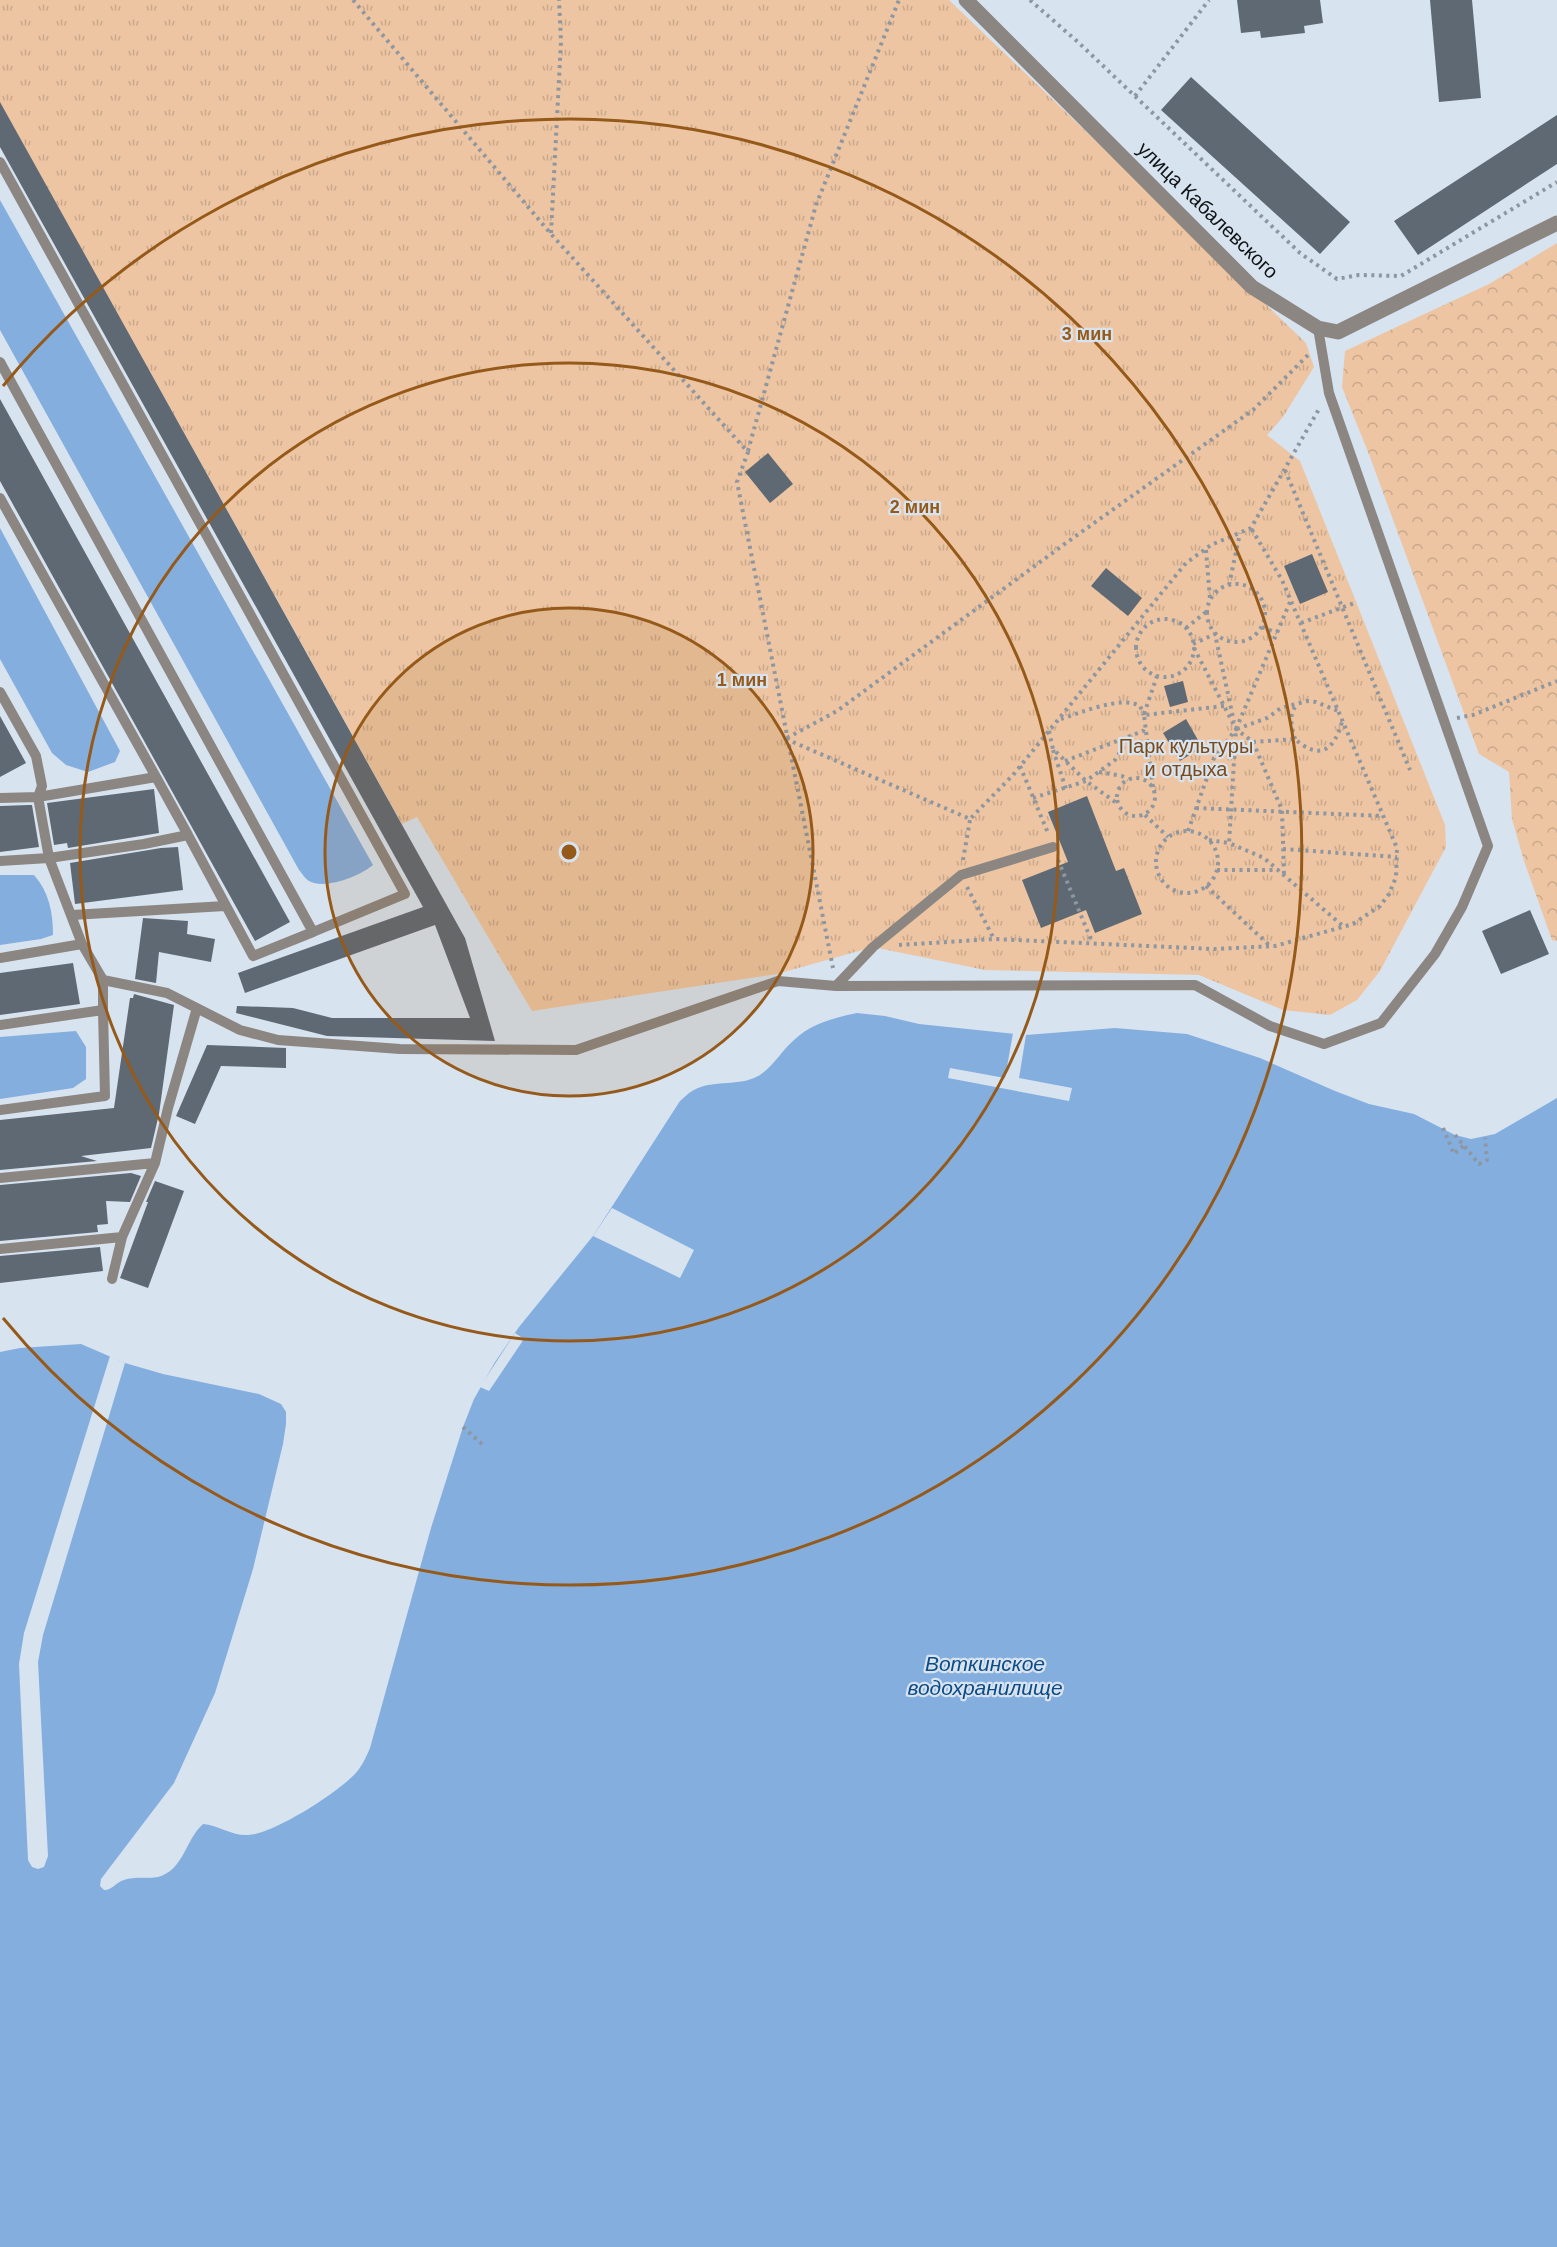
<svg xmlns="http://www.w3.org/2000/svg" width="1557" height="2247" font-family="Helvetica,sans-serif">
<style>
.forest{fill:url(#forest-crowns)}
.park{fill:url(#park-tufts)}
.water{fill:#84aede}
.pier{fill:#d8e3f0}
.building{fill:#5f6974}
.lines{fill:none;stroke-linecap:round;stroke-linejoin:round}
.path{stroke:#8e96a0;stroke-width:4;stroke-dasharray:3 4.5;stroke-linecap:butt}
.service{stroke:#8b8681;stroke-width:10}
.minor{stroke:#8b8681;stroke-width:15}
.ring{fill:none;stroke:#955a1a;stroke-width:3}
.labels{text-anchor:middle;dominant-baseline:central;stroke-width:4.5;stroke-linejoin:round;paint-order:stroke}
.street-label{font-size:20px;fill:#0f1317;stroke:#d8e3f0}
.park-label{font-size:20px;fill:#7a4a18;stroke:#d8e3f0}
.water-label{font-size:21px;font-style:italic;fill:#0c4b85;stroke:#d8e3f0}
.centre{fill:#955a1a;stroke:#d8e3f0;stroke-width:3}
.ring-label{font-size:18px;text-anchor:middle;font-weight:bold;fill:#955a1a;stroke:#d8e3f0;stroke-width:4.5;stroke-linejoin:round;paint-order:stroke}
</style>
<defs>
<pattern id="forest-crowns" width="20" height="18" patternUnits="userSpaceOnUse" patternTransform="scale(1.5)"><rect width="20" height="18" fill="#edc5a2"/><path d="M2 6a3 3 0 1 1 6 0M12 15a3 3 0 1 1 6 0" fill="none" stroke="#caa88b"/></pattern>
<pattern id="park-tufts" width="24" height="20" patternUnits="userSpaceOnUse" patternTransform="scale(1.5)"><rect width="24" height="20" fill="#edc5a2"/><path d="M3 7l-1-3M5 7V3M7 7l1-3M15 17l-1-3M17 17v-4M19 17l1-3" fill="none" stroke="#caa88b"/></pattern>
</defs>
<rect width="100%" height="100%" fill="#d8e3f0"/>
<!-- forest -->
<path class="forest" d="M 1557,243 L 1557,941 L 1552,940 L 1524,861 L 1512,819 L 1509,772 L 1479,754 L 1370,457 L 1342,387 L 1345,351 L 1489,284 Z"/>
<!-- park -->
<path class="park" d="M 0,0 L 949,0 L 1306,343 L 1314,367 L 1283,417 L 1267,435 L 1300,461 L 1445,825 L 1446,847 L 1380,971 L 1357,1000 L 1330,1015 L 1283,1010 L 1199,975 L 985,970 L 873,947 L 777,974 L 532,1011 L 417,817 L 402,824 L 0,103 Z"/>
<!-- water -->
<path class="water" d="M 0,200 L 373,865 C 360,876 325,890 309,881 C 305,879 302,873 299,870 L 0,330 Z
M 0,528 L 120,751 L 115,762 L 88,772 L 66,765 L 52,753 L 0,659 Z
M 0,875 L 34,875 C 49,892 53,912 53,935 L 41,939 L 0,945 Z
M 857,1013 L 885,1016 L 919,1024 L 1026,1035 L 1115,1028 L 1187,1034 L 1260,1058 L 1335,1091 L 1369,1104 L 1414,1114 L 1455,1135 L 1471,1139 L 1495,1134 L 1557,1098 L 1557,2247 L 0,2247 L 0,1352 L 20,1348 L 81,1344 L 125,1363 L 163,1374 L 259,1394 L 281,1404 L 286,1412 L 286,1424 L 283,1444 L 253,1569 L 215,1693 L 174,1783 L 101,1879 L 100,1886 L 104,1890 C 113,1890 116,1882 124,1880 C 135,1876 147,1879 158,1877 C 184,1870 185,1840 203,1824 C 219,1825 231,1836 248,1835 C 272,1835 345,1789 359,1769 C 364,1762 367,1755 370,1748 L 431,1528 L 463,1427 L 474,1399 L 495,1362 L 519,1327 L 593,1236 L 680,1101 C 684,1098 689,1092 694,1090 C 712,1080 735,1086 754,1078 C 770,1072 781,1051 794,1040 C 812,1023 834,1018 857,1013 Z
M 76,1031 L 86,1047 L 86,1079 L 73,1088 L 0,1099 L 0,1037 Z"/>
<!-- pier -->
<path class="pier" d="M 1013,1033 L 1026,1035 L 1019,1078 L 1072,1088 L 1069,1101 L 948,1078 L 950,1068 L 1005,1078 Z
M 612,1208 L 694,1250 L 680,1278 L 593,1236 Z
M 515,1333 L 524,1339 L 489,1391 L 480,1387 Z
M 110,1356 L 125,1363 L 43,1635 L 38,1662 L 48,1856 L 44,1867 L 38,1869 L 32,1867 L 28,1860 L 19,1664 L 24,1633 Z"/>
<!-- building -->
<path class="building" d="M 1237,0 L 1320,0 L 1323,23 L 1304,26 L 1305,33 L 1261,38 L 1260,31 L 1241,33 Z
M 1430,0 L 1472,0 L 1481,98 L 1439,102 Z
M 1191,77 L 1350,222 L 1320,254 L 1161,110 Z
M 0,102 L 465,938 L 495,1041 L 327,1036 L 236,1013 L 237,1006 L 293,1008 L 332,1018 L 470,1018 L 435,925 L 245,993 L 238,973 L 423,907 L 0,147 Z
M 1557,115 L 1557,164 L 1418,255 L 1394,221 Z
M 0,399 L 290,922 L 255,941 L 0,481 Z
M 768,453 L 793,484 L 770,503 L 745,472 Z
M 1312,554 L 1328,592 L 1300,604 L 1284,566 Z
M 1106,568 L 1142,598 L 1128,616 L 1091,586 Z
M 1183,681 L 1188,702 L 1170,707 L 1164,686 Z
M 0,716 L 26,763 L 0,777 Z
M 1186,719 L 1202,747 L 1180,761 L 1163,733 Z
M 154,789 L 159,833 L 68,848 L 67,843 L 54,845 L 47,803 Z
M 1087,796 L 1116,871 L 1124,868 L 1142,914 L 1095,933 L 1086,910 L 1041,928 L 1022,880 L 1068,862 L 1048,812 Z
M 29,805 L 32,805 L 39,847 L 0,852 L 0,806 Z
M 178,847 L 183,890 L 75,904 L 70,863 L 161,848 Z
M 1530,910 L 1549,954 L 1501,974 L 1482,931 Z
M 143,918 L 188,921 L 187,934 L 215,939 L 211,962 L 159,952 L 156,983 L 135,979 Z
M 73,963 L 80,1004 L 0,1015 L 0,973 Z
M 134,994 L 174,1005 L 159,1114 L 151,1148 L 81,1156 L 97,1161 L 0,1170 L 0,1120 L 114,1108 L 130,998 L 133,998 Z
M 207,1045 L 286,1048 L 286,1068 L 221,1066 L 195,1124 L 176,1116 Z
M 131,1173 L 141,1176 L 130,1202 L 106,1201 L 108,1224 L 97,1225 L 98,1232 L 0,1241 L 0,1185 Z
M 155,1181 L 184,1191 L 148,1288 L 120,1278 L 148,1202 L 146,1202 Z
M 100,1247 L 103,1271 L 0,1283 L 0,1256 Z"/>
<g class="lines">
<!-- path -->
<path class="path" d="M 353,0 L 551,234 L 748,452 L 737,482 L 833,968
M 1030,0 L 1079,43 L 1300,253 L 1337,279 L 1359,275 L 1401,276 L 1557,182
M 1135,96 L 1209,0
M 551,233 L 561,41 L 559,0
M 748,451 L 816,205 L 899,0
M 1285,470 L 1410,770
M 1206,550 L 1210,599
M1207 613a29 29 0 1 1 58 0a29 29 0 1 1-58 0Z
M 1229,585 L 1240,533
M 1290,602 L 1236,729 L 1229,843 L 1264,858 L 1344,927
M1136 648a29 29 0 1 1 58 0a29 29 0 1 1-58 0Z
M 1301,623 L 1357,602
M 1262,627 L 1277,633
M 1186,628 L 1206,612
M 1193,644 L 1215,634 L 1234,722
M 1194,648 L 1236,729 L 1253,742 L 1282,810 L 1284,874
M 1144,714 L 1157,676
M 1457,718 L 1473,715 L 1557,681
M 1061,719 C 1080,713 1122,695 1140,706 L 1144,715
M 1237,729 L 1267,718 L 1281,708 L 1307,701 L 1316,702 L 1338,711
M 1049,731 L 1053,749 L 1086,781 L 1118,804
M 787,738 L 837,711 L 1066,543 L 1253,410 L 1309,354
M 786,739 L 970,819 L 1013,775 L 1186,563 L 1211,545 L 1251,528 L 1319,409
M 1295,739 C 1292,728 1288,715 1296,706
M 1253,742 L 1295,739 C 1320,761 1334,750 1342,722
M 1053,750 L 1066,789
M 1065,761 L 1143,731 L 1145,727
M 1020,766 L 1048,833
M 1099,772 L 1122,776 L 1128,780
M1117 797a19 19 0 1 1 38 0a19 19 0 1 1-38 0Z
M 1153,787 L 1144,715 L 1224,706
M 1033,798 L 1086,781 L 1115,760 L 1131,735
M 1196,808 L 1383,816
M 1145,815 L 1168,837
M 1188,831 L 1214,758 L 1236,729
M1156 862a31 31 0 1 1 62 0a31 31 0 1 1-62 0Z
M 1209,840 L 1229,843
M 1283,849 L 1397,857
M 963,860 L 970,820
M 1058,860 L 1092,942
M 1217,870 L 1278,870
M 1206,886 L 1269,945
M 967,887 L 994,939
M 899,945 L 994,939 L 1214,949 L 1275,946 L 1353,924 L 1380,906 L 1389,894 L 1396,877 L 1397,848 L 1282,580 L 1251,528
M 1443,1128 L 1454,1154 L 1464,1145
M 1455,1135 L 1479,1164 L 1487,1160 L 1485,1138
M 463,1427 L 484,1446"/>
<!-- service -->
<path class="service" d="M 0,162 L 405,894 L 313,932
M 0,362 L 313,932 L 253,956 L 188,835
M 0,498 L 156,777
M 0,692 L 36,756 L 42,786 L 38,797 L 49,858 L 82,944 L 103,980 L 167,993 L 240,1030 L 278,1040 L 400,1049 L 576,1050 L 778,981 L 836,986 L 1195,985 L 1270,1026 L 1324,1044 L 1381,1023 L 1435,954 L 1462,907 L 1488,846 L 1329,393 L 1318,328
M 0,798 L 38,797 L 156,777 L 188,835 L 144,844 L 49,858 L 0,861
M 72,915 L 225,906
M 0,958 L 82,944
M 103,980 L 103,1010
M 836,986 L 873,947 L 961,875 L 1053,847
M 0,1025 L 103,1010 L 105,1096 L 0,1110
M 0,1178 L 155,1163
M 0,1249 L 122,1237
M 112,1279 L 122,1237 L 155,1163 L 168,1108 L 197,1008"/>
<!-- minor -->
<path class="minor" d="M 966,0 L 1252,287 L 1318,328 L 1338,332 L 1557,223"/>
</g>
<!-- distance rings -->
<circle cx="569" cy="852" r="244" fill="#955a1a" fill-opacity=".12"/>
<g class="ring">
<circle cx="569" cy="852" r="244"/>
<circle cx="569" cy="852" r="489"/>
<path d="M3 386A733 733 0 1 1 3 1318"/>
</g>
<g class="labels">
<!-- street labels -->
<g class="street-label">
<text transform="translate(1208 210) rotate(44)">улица Кабалевского</text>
</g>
<!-- park labels -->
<g class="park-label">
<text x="1186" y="746">Парк культуры<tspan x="1186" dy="23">и отдыха</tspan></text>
</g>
<!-- water labels -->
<g class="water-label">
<text x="985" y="1663">Воткинское<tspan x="985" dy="24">водохранилище</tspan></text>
</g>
</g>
<circle cx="569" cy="852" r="9" class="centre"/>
<g class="ring-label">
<text x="1087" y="340">3 мин</text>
<text x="915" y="513">2 мин</text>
<text x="742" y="686">1 мин</text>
</g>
</svg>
